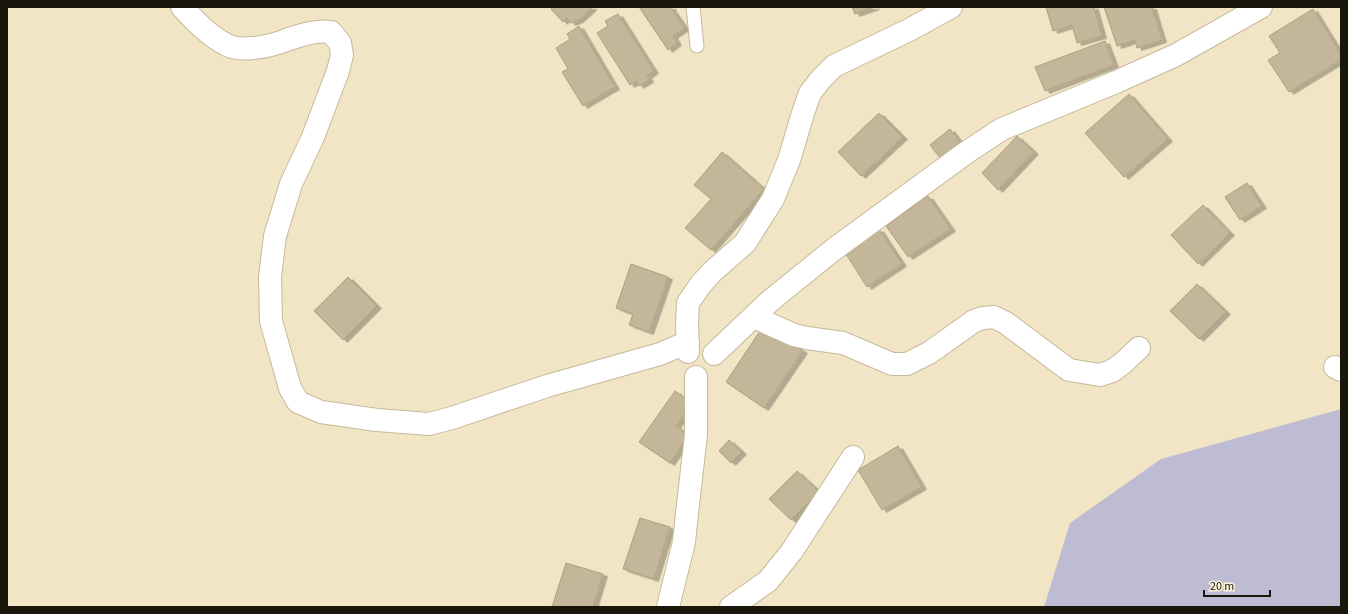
<svg xmlns="http://www.w3.org/2000/svg" width="1348" height="614" font-family="'Source Sans 3',sans-serif">
<style>
.green{fill:#bdbcd2}
.building{fill:#c4b799;stroke:#ada082;filter:url(#shadow)}
.lines{fill:none;stroke-linecap:round;stroke-linejoin:round}
.service-casing{stroke:#c6b99b;stroke-width:15}
.minor-casing{stroke:#c6b99b;stroke-width:24}
.service{stroke:#fff;stroke-width:13}
.minor{stroke:#fff;stroke-width:22}
</style>
<defs>
<filter id="shadow"><feDropShadow dx="4.5" dy="2.5" stdDeviation="0" flood-color="#0004"/></filter>
</defs>
<rect width="100%" height="100%" fill="#f2e5c5"/>
<!-- green -->
<path class="green" d="M 1341,409 L 1341,607 L 1044,607 L 1070,523 L 1161,459 Z"/>
<!-- building -->
<path class="building" d="M 553,7 L 593,7 L 579,20 L 571,23 L 567,18 L 563,22 L 551,9 Z
M 639,7 L 672,7 L 671,8 L 685,28 L 673,36 L 677,43 L 668,50 Z
M 852,7 L 875,7 L 855,14 Z
M 1046,7 L 1094,7 L 1102,36 L 1077,43 L 1072,25 L 1053,31 Z
M 1104,7 L 1152,7 L 1162,40 L 1137,48 L 1135,40 L 1117,46 Z
M 1313,9 L 1341,54 L 1341,60 L 1289,92 L 1268,60 L 1280,53 L 1269,36 Z
M 618,14 L 654,71 L 647,76 L 649,80 L 639,86 L 636,81 L 630,85 L 597,33 L 608,26 L 605,21 Z
M 579,26 L 615,87 L 583,106 L 562,72 L 568,69 L 556,48 L 570,39 L 567,34 Z
M 1105,41 L 1114,65 L 1045,91 L 1035,67 Z
M 1129,94 L 1168,139 L 1124,177 L 1085,133 Z
M 879,113 L 903,137 L 861,176 L 838,152 Z
M 950,129 L 960,142 L 940,158 L 930,145 Z
M 1017,136 L 1034,152 L 998,190 L 982,173 Z
M 722,152 L 764,189 L 711,250 L 685,228 L 711,199 L 694,185 Z
M 1247,183 L 1262,206 L 1240,220 L 1225,197 Z
M 928,196 L 951,229 L 908,257 L 886,226 Z
M 1203,205 L 1230,233 L 1198,264 L 1171,235 Z
M 879,229 L 902,264 L 867,287 L 844,251 Z
M 631,264 L 668,277 L 649,332 L 629,325 L 633,314 L 616,308 Z
M 348,277 L 377,306 L 343,340 L 314,311 Z
M 1197,284 L 1226,312 L 1199,339 L 1170,311 Z
M 764,325 L 803,351 L 764,408 L 726,382 Z
M 675,391 L 692,403 L 676,426 L 689,435 L 670,463 L 639,442 Z
M 729,440 L 742,452 L 731,463 L 719,451 Z
M 898,446 L 922,487 L 882,510 L 858,470 Z
M 797,471 L 819,492 L 791,520 L 769,499 Z
M 640,518 L 670,527 L 654,579 L 623,569 Z
M 566,563 L 603,574 L 593,607 L 552,607 Z"/>
<g class="lines">
<!-- service casing -->
<g class="service-casing">
<path id="service" d="M 693,7 L 697,46"/>
</g>
<!-- minor casing -->
<g class="minor-casing">
<path id="minor" d="M 182,7 C 195,21 209,36 227,45 C 240,52 267,47 281,42 C 297,36 314,30 331,32 L 340,43 L 342,55 L 338,71 L 313,137 L 291,184 L 275,236 L 270,277 L 271,321 L 290,388 L 298,402 L 321,412 L 377,420 L 429,424 L 452,418 L 547,386 L 660,354 L 688,342
M 754,317 L 794,335 L 807,338 L 843,343 L 892,364 L 907,364 L 929,353 L 974,321 L 983,318 L 994,317 L 1006,323 L 1069,370 L 1100,375 L 1112,371 L 1123,363 L 1139,348
M 688,352 L 687,323 L 688,303 L 701,284 L 712,272 L 745,243 L 773,199 L 789,160 L 803,113 L 810,93 L 821,79 L 834,66 L 909,30 L 951,7
M 714,354 L 770,301 L 833,250 L 967,152 L 1002,129 L 1116,82 L 1176,55 L 1261,7
M 1335,367 L 1341,370
M 668,607 L 684,542 L 687,513 L 696,435 L 696,377
M 731,607 L 768,581 L 792,551 L 853,457"/>
</g>
<!-- service -->
<use href="#service" class="service"/>
<!-- minor -->
<use href="#minor" class="minor"/>
</g>
<!-- border -->
<rect width="1348" height="614" fill="none" stroke="#1b160b" stroke-width="16"/>
<!-- scale -->
<path d="M1204 590v6h66v-6" fill="none" stroke="#1b160b" stroke-width="2"/>
<text x="1210" y="590" font-size="12" fill="#1b160b" stroke="#fdf2d9" stroke-width="3" paint-order="stroke">20 m</text>
</svg>
